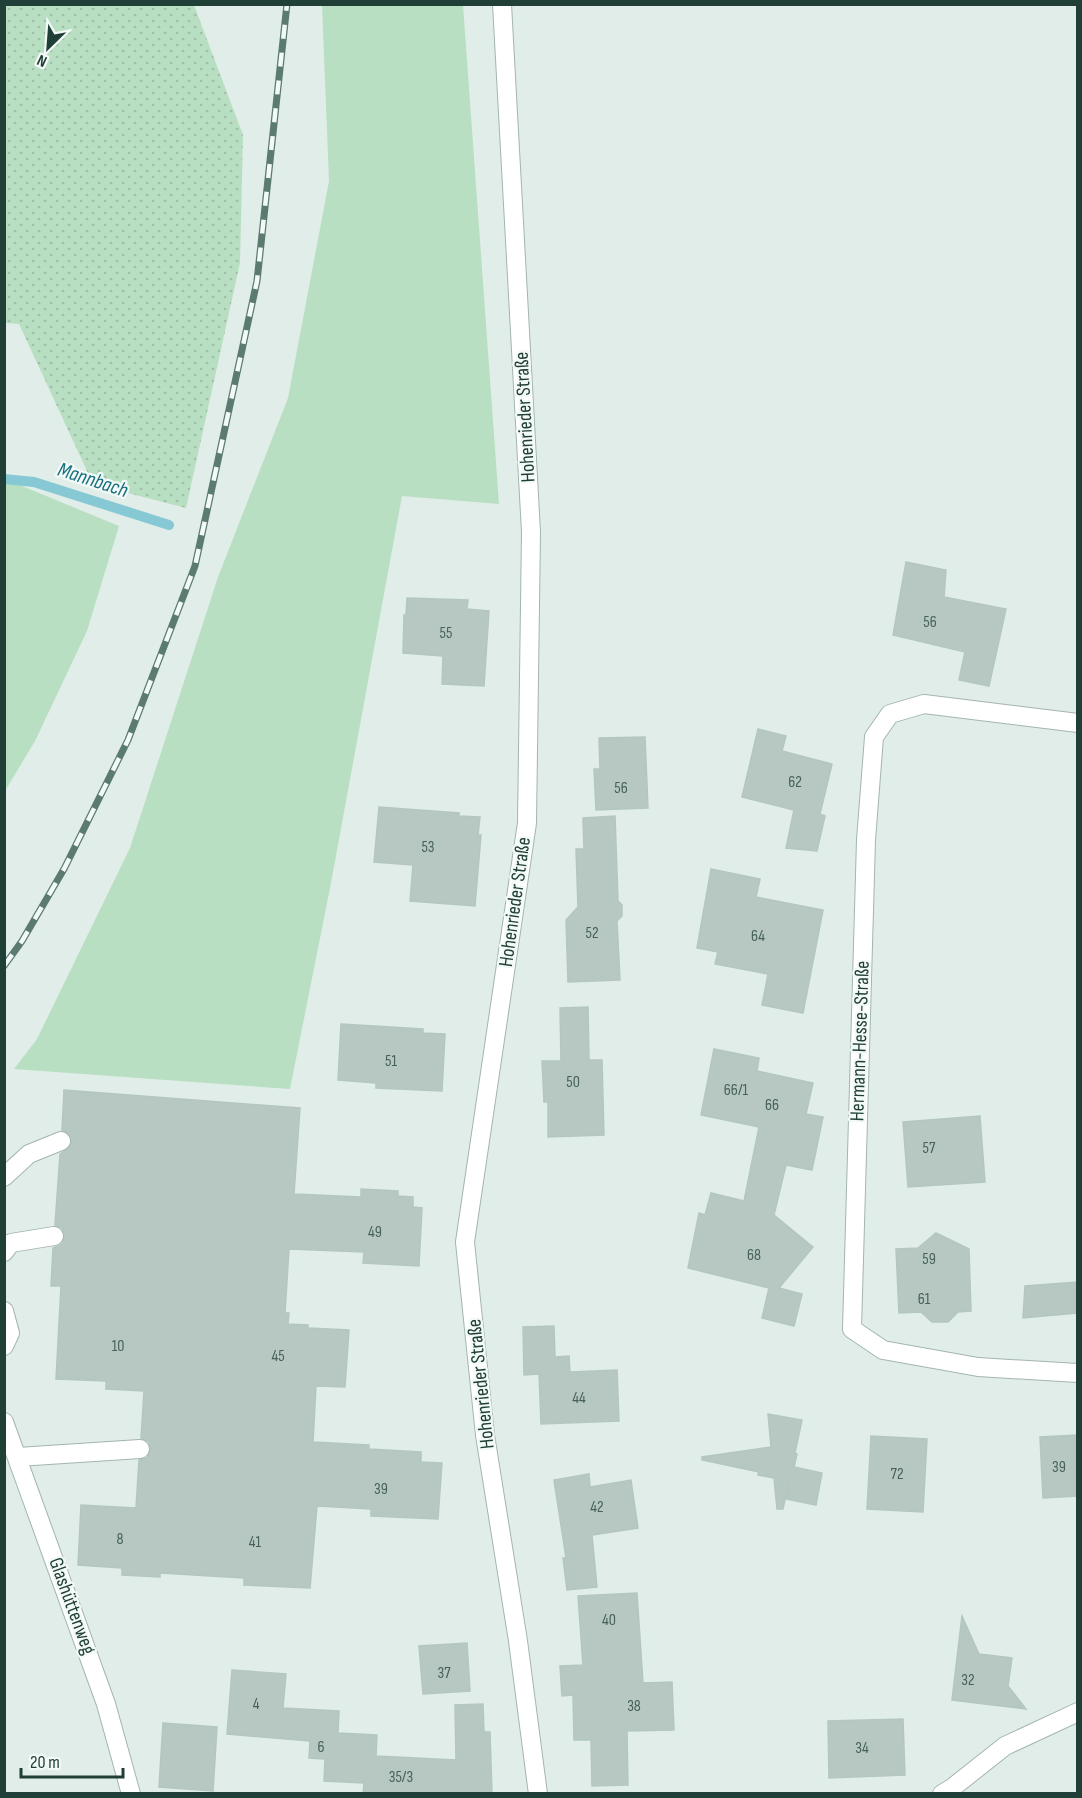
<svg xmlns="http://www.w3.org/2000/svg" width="1082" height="1798" font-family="'Sofia Sans Condensed',sans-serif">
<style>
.grass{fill:url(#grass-dots)}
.garden{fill:#b9dfc3}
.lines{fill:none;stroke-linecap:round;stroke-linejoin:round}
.stream{stroke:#86c9d5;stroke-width:10}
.building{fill:#b6c8c1;stroke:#b3c7bf;stroke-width:1.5}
.lane-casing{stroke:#a3b5af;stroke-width:20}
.street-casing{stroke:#a3b5af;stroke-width:20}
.lane{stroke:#fff;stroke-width:18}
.street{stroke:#fff;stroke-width:18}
.rail-casing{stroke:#5b7a72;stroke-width:7}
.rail{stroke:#f2f9f6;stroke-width:4.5;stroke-dasharray:14;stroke-linecap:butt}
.labels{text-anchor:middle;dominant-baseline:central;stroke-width:4.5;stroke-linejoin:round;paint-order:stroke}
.number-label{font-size:16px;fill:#46615a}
.street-label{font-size:20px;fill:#203f37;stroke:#f2f9f6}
.water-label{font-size:21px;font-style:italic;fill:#166e7f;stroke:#f2f9f6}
</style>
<defs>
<pattern id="grass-dots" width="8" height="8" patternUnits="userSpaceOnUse" patternTransform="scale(1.5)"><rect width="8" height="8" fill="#b9dfc3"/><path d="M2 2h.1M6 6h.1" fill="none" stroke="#9fc0a8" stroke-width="1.8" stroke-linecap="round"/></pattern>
</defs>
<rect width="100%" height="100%" fill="#e1ede8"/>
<!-- grass -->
<path class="grass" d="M 4,5 L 194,5 L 243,135 L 240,263 L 186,508 L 93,484 L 19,324 L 5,323 Z"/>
<!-- garden -->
<path class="garden" d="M 322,5 L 463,5 L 499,504 L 402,496 L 331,883 L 290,1089 L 14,1069 L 37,1039 L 130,848 L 218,577 L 288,398 L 329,181 Z
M 5,479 L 119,526 L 87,631 L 35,741 L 5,791 Z"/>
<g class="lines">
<!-- stream -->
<path class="stream" d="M 4,479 L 34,482 L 169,525"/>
</g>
<!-- building -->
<path class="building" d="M 906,562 L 946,570 L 944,597 L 1006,609 L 989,686 L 959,680 L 965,652 L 893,635 Z
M 407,598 L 468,600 L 467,609 L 489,611 L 484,686 L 442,684 L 443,656 L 403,653 L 404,615 L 406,615 Z
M 758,729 L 786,736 L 782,751 L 832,764 L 820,814 L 825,816 L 817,851 L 786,848 L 794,810 L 742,797 Z
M 645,737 L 648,808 L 596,810 L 594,769 L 600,769 L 599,738 Z
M 379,807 L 459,813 L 459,816 L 480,817 L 478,835 L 481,835 L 475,906 L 410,901 L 413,865 L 374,862 Z
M 615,816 L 618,901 L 622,905 L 622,916 L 617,921 L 620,980 L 568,982 L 566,920 L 578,907 L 576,849 L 584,849 L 583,818 Z
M 711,869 L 760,879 L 756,897 L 823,910 L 803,1013 L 762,1005 L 768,974 L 715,964 L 718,952 L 697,948 Z
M 588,1007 L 589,1060 L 602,1060 L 604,1135 L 548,1137 L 548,1102 L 544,1102 L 542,1061 L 561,1061 L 560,1008 Z
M 341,1024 L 423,1029 L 423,1033 L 445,1034 L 442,1091 L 376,1088 L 376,1083 L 338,1080 Z
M 714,1049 L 759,1058 L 757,1071 L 813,1083 L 806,1114 L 823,1117 L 812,1170 L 786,1165 L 774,1215 L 813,1247 L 779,1288 L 802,1294 L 794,1326 L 762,1318 L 769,1288 L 688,1268 L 699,1213 L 705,1215 L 711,1193 L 744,1201 L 759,1127 L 701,1115 Z
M 64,1090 L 300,1108 L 294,1194 L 361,1197 L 361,1189 L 398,1191 L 398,1196 L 413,1197 L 413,1207 L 422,1208 L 419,1266 L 363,1263 L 364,1252 L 289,1249 L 285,1313 L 289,1313 L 288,1324 L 308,1325 L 308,1328 L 349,1330 L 345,1387 L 316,1386 L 313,1442 L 369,1445 L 369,1449 L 421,1452 L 421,1462 L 442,1463 L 438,1519 L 371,1516 L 371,1509 L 317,1506 L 310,1588 L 244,1585 L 244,1578 L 160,1573 L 160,1577 L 122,1575 L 122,1568 L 78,1565 L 81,1505 L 136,1508 L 139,1460 L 147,1458 L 151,1449 L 149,1442 L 141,1438 L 144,1391 L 106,1389 L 106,1381 L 56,1379 L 61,1286 L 51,1286 L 53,1248 L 62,1244 L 65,1235 L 62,1228 L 55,1225 L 60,1154 L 69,1148 L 72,1142 L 68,1133 L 62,1130 Z
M 980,1116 L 985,1182 L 908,1187 L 903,1122 Z
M 936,1233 L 969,1249 L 971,1311 L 958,1312 L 948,1322 L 932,1322 L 921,1312 L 899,1313 L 896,1249 L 918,1248 Z
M 1077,1282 L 1077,1313 L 1023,1318 L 1025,1286 Z
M 554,1326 L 555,1357 L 569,1356 L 570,1372 L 617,1370 L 619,1421 L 541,1424 L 539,1374 L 524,1375 L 523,1327 Z
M 768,1414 L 802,1420 L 795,1453 L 797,1454 L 794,1467 L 822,1473 L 816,1505 L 786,1499 L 789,1481 L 783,1509 L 777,1509 L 774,1478 L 758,1475 L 759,1472 L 702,1460 L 702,1457 L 771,1447 Z
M 1077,1435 L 1077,1496 L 1043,1498 L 1040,1437 Z
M 871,1436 L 927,1439 L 923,1512 L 867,1509 Z
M 589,1474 L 590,1487 L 631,1480 L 638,1528 L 592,1535 L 597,1587 L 567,1590 L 563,1558 L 566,1558 L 554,1480 Z
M 637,1593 L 643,1683 L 672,1682 L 674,1730 L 627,1731 L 628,1785 L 592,1786 L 591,1740 L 574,1740 L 573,1695 L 562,1696 L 560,1666 L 583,1665 L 578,1596 Z
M 962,1616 L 979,1654 L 1012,1658 L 1008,1686 L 1026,1709 L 952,1700 Z
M 467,1643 L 470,1691 L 423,1694 L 419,1646 Z
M 232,1670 L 286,1674 L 283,1708 L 339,1711 L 338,1733 L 377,1735 L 376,1756 L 456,1760 L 455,1705 L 483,1704 L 484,1732 L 490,1732 L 492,1794 L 363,1794 L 364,1783 L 324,1781 L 325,1759 L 309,1758 L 310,1741 L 227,1734 Z
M 903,1719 L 905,1775 L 829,1778 L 828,1721 Z
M 163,1723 L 217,1727 L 213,1791 L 159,1787 Z"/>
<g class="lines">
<!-- lane casing -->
<g class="lane-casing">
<path id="lane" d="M 4,1177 L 29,1154 L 61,1141
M 4,1252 L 11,1243 L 54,1236
M 4,1311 L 10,1333 L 4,1346
M 18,1457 L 140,1449"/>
</g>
<!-- street casing -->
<g class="street-casing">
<path id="street" d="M 502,4 L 531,532 L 527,823 L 465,1242 L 485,1435 L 518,1641 L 538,1794
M 1078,723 L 924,704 L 890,714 L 874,737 L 866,840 L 852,1329 L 883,1350 L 978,1367 L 1078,1373
M 4,1422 L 106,1704 L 131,1794
M 942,1794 L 952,1788 L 1005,1746 L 1078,1712"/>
</g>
<!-- lane -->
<use href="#lane" class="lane"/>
<!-- street -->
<use href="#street" class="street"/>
<!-- rail casing -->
<g class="rail-casing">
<path id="rail" d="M 4,966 L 22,941 L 64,869 L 128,740 L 195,566 L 257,281 L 287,4"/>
</g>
<!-- rail -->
<use href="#rail" class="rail"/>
</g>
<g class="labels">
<!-- number labels -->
<g class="number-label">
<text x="930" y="622">56</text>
<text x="446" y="633">55</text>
<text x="795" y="782">62</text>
<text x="621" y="788">56</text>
<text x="428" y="847">53</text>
<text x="592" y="933">52</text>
<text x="758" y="936">64</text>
<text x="391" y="1061">51</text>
<text x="573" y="1082">50</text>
<text x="736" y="1090">66/1</text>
<text x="772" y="1105">66</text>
<text x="929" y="1148">57</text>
<text x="375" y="1232">49</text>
<text x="754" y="1255">68</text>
<text x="929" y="1259">59</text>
<text x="924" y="1299">61</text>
<text x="118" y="1346">10</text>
<text x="278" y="1356">45</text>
<text x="579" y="1398">44</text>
<text x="1059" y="1467">39</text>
<text x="897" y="1474">72</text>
<text x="381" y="1489">39</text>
<text x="597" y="1507">42</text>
<text x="120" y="1539">8</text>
<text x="255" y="1542">41</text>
<text x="609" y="1620">40</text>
<text x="444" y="1673">37</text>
<text x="968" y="1680">32</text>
<text x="256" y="1704">4</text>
<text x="634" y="1706">38</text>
<text x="321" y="1747">6</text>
<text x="862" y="1748">34</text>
<text x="401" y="1777">35/3</text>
</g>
<!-- street labels -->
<g class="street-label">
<text transform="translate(525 417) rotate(-93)">Hohenrieder Straße</text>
<text transform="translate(515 902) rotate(-82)">Hohenrieder Straße</text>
<text transform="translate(860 1041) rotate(-88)">Hermann-Hesse-Straße</text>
<text transform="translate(481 1384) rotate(-96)">Hohenrieder Straße</text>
<text transform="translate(72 1606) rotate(70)">Glashüttenweg</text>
</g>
<!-- water labels -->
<g class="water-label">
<text transform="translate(93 480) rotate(18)">Mannbach</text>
</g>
</g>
<!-- border -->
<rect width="1082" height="1798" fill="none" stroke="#203f37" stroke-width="12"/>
<!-- north arrow -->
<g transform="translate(48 48) rotate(205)" stroke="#f2f9f6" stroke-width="4.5" paint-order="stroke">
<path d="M0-4.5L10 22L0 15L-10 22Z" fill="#203f37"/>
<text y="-9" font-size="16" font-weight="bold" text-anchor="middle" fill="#203f37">N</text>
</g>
<!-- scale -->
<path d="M21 1768v9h102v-9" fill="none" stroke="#203f37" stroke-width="3"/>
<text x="30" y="1768" font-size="18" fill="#203f37" stroke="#f2f9f6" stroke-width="4.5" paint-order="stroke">20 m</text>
</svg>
